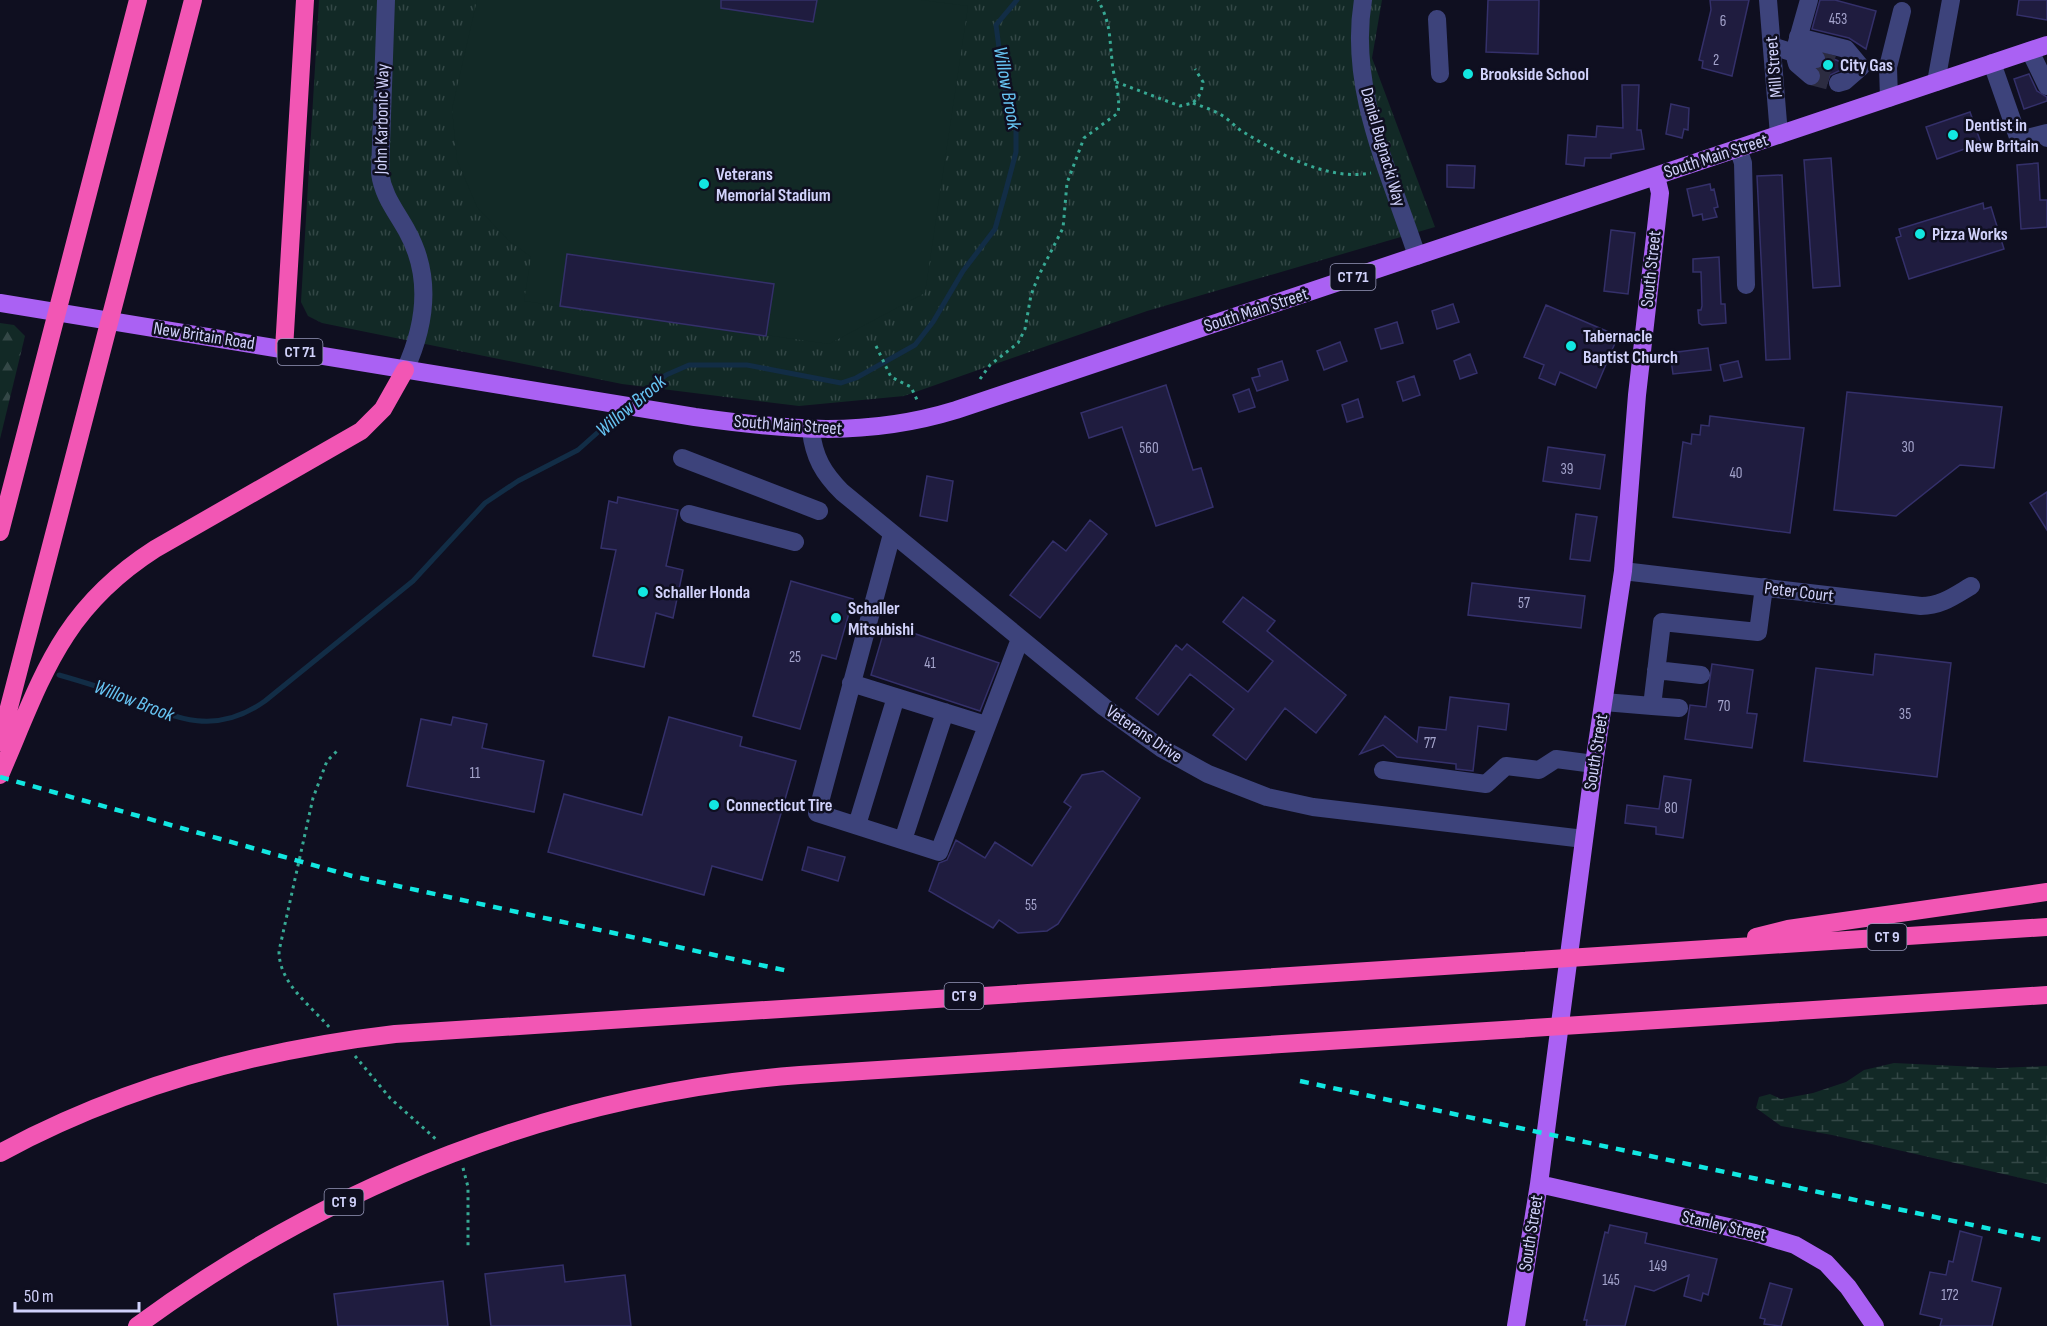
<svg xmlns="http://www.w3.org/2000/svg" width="2047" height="1326" font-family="'Sofia Sans Condensed',sans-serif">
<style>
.grass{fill:url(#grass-tufts)}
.forest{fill:url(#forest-firs)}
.wetland{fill:url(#wetland-marsh)}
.garden{fill:#122926}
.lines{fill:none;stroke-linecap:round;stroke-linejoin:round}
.stream{stroke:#122d46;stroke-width:5}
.building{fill:#1f1c3f;stroke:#34306a;stroke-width:1.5}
.minor-tunnel{stroke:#2c2c41;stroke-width:18;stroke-dasharray:18 9;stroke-linecap:butt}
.path{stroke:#37a994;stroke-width:3;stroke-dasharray:3 4.5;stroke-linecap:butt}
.minor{stroke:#3d437b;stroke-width:18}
.major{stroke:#aa61f3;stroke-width:18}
.highway{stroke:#f256b4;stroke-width:18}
.rail{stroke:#12e7e1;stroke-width:4.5;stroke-dasharray:9 8;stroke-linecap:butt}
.poi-dot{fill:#12e7e1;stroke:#0f0f20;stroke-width:2}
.labels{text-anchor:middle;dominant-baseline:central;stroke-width:5;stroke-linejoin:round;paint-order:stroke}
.number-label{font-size:15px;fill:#a4a4cc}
.shield{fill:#0f0f20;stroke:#9798b9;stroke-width:1.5}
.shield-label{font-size:16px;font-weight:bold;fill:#d1d2fb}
.poi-label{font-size:18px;font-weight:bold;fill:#d1d2fb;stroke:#0f0f20;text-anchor:start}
.street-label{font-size:18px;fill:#d1d2fb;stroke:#0f0f20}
.water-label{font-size:20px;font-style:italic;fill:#67c4f3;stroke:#0f0f20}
</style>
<defs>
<pattern id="grass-tufts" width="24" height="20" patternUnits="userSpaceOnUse" patternTransform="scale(1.5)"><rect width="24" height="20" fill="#122926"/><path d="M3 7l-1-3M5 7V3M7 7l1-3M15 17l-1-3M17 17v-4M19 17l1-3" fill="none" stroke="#334746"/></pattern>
<pattern id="forest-firs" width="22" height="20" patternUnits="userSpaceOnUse" patternTransform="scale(1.5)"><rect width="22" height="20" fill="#122926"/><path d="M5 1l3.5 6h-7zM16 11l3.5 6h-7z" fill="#334746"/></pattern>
<pattern id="wetland-marsh" width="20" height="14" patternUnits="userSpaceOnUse" patternTransform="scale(1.5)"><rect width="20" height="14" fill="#122926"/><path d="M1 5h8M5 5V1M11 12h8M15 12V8" fill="none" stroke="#334746"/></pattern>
</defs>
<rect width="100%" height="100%" fill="#0f0f20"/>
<!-- grass -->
<path class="grass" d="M 319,0 L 1382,0 L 1372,58 L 1435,227 L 1147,311 L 904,396 L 799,406 L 622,384 L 322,323 L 308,316 L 301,302 Z"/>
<!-- forest -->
<path class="forest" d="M 0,323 L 14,325 L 25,336 L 0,439 Z"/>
<!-- wetland -->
<path class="wetland" d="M 1894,1063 L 1999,1068 L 2047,1066 L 2047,1184 L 1832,1135 L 1781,1126 L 1756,1108 L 1759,1097 L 1770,1094 L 1781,1099 L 1813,1093 L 1846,1082 L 1864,1070 Z"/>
<!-- garden -->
<path class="garden" d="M 477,0 L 921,0 L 968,6 L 925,293 L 829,344 L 524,301 L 531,257 L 508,240 L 477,207 L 457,160 L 452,109 Z"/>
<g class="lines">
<!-- stream -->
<path class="stream" d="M 631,403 L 666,375 L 689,365 L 747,365 L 841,383 L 856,378 L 915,345 L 933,322 L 963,271 L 995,229 L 1006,190 L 1016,152 L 1016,119 L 1004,86 L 996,25 L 1017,0
M 59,675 C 80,681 101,687 121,695 C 173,717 213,738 265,701 L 413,581 L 485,503 L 518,481 L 578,450 L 624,409"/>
</g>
<!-- building -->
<path class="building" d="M 721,0 L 817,0 L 813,22 L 721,8 Z
M 1488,0 L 1539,0 L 1538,54 L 1486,52 Z
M 1710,0 L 1749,0 L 1732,76 L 1702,68 L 1703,61 L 1699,60 L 1711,10 Z
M 1820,0 L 1835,0 L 1876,11 L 1866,49 L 1849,38 L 1812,29 Z
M 2019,0 L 2047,0 L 2047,20 L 2017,15 Z
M 1827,56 L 1843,63 L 1841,70 L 1830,75 L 1827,83 L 1821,81 L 1820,69 L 1827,63 Z
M 2029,74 L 2037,91 L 2047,97 L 2047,101 L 2024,109 L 2014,79 Z
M 1622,85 L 1639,85 L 1637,130 L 1641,130 L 1644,149 L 1611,154 L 1611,158 L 1585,158 L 1584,166 L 1566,164 L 1568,135 L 1596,137 L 1597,126 L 1623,128 Z
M 1671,104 L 1689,108 L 1688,130 L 1684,129 L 1682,138 L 1666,134 Z
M 1970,112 L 1981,143 L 1937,159 L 1926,127 Z
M 1831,158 L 1840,286 L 1813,288 L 1804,160 Z
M 2038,163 L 2040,200 L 2047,200 L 2047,227 L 2021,229 L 2017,165 Z
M 1447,165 L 1475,166 L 1474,188 L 1447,187 Z
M 1782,175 L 1790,359 L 1766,360 L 1757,176 Z
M 1710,184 L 1711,190 L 1714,189 L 1718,207 L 1714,208 L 1717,217 L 1703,220 L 1702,214 L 1693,216 L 1687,189 Z
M 1983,203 L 1984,209 L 1991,207 L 2004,249 L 1909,279 L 1896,238 L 1901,236 L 1899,229 Z
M 1611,230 L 1635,233 L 1628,294 L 1604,291 Z
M 567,254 L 774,284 L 766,336 L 560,306 Z
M 1719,257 L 1721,304 L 1725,304 L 1726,323 L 1702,325 L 1699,323 L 1698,310 L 1701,310 L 1702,306 L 1701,272 L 1693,272 L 1693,259 Z
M 1453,304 L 1459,322 L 1437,329 L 1432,311 Z
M 1546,305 L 1618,336 L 1596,388 L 1560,372 L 1555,385 L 1539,378 L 1544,365 L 1524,357 Z
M 1397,322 L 1403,343 L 1381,349 L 1375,329 Z
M 1340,342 L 1347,361 L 1324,370 L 1317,351 Z
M 1708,348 L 1711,370 L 1673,374 L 1670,353 Z
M 1470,354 L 1477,373 L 1460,379 L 1454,361 Z
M 1282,361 L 1288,380 L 1257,391 L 1252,378 L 1260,376 L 1258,369 Z
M 1738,361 L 1742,377 L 1724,381 L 1720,365 Z
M 1414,376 L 1420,395 L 1403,401 L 1397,382 Z
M 1166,385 L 1193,470 L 1201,468 L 1213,507 L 1156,526 L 1122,427 L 1089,438 L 1081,413 Z
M 1249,389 L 1255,407 L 1239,412 L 1233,395 Z
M 1847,392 L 2002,407 L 1994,468 L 1960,465 L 1896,516 L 1834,510 Z
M 1358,399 L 1363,417 L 1347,422 L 1342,405 Z
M 1710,416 L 1804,428 L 1790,533 L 1673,517 L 1683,442 L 1691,444 L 1692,434 L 1700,435 L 1701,425 L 1709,426 Z
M 1548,447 L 1605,455 L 1600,489 L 1543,481 Z
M 927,476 L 953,481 L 947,521 L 920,516 Z
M 2047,492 L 2047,530 L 2030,503 Z
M 618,497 L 678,510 L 666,566 L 683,570 L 673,618 L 656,613 L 644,667 L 593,656 L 616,550 L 601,548 L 609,501 L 617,503 Z
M 1576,514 L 1597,517 L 1590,561 L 1570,559 Z
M 1090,520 L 1107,534 L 1040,618 L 1010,595 L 1053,541 L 1066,551 Z
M 791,581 L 853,599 L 836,659 L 822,655 L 800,729 L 753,716 Z
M 1472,583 L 1585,596 L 1581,628 L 1468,615 Z
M 1243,597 L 1275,621 L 1267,631 L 1346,695 L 1316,733 L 1285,708 L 1246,760 L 1213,735 L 1234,709 L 1190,674 L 1158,715 L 1136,698 L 1176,645 L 1182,650 L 1187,644 L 1248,692 L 1273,661 L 1223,622 Z
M 893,626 L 999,663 L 980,711 L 871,675 L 884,631 Z
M 1875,654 L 1951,663 L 1937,777 L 1804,761 L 1816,668 L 1873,675 Z
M 1712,664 L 1753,670 L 1747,713 L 1757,714 L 1752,748 L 1685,739 L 1690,705 L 1706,707 Z
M 1450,697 L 1509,704 L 1506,730 L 1478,726 L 1473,771 L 1456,769 L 1456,764 L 1397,757 L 1383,745 L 1360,754 L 1385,716 L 1417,742 L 1419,727 L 1446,730 Z
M 453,717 L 487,724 L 482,748 L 544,761 L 534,812 L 407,786 L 421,719 L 451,725 Z
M 669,717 L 742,737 L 740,746 L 796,761 L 762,880 L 712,866 L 704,895 L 548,852 L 564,794 L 642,815 Z
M 1103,771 L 1140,798 L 1058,924 L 1047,931 L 1018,933 L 999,920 L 993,928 L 929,891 L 939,863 L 947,860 L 956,840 L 985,858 L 995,842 L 1032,866 L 1071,807 L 1064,802 L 1082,775 Z
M 1664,776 L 1691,780 L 1683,838 L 1656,834 L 1656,827 L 1625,823 L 1627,805 L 1659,809 Z
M 808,847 L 845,857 L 838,881 L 802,870 Z
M 1610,1225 L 1647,1233 L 1645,1243 L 1717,1259 L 1708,1295 L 1703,1293 L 1701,1301 L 1684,1296 L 1689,1275 L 1654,1291 L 1635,1286 L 1625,1326 L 1586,1326 L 1587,1320 L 1584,1320 L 1605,1232 L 1608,1233 Z
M 1960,1231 L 1982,1237 L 1972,1281 L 2001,1288 L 1992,1326 L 1940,1326 L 1942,1319 L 1920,1314 L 1930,1272 L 1946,1275 L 1949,1261 L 1953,1262 Z
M 563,1265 L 565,1282 L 625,1275 L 631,1326 L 491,1326 L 485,1274 Z
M 443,1281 L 448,1326 L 338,1326 L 334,1294 Z
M 1770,1283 L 1792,1289 L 1781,1326 L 1764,1324 L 1765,1319 L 1760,1318 Z"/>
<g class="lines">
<!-- minor-tunnel -->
<path class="minor-tunnel" d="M 1816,59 L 1841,67
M 1811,76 L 1838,83"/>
<!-- path -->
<path class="path" d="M 1116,82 L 1180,106 L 1193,103 L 1201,93 L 1203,82 L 1195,69
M 1193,103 C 1203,107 1214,110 1223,116 C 1231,121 1237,129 1245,133 C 1281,155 1328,181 1371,173
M 876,346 L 891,377 L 911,387 L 918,402
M 980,379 L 990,365 L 1018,343 L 1025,329 L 1031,295 L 1038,277 L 1063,228 L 1067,183 L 1084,138 L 1118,113 C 1121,94 1113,78 1112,60 C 1109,35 1111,24 1098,0
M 329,1027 C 309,1004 279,983 279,951 L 313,798 L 327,761 L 339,749
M 355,1056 L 390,1098 L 438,1141
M 463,1168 L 468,1187 L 468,1246"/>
<!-- minor -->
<path class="minor" d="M 386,0 L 380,173 C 383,196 396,211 407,231 C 432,276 426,324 405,370
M 1363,0 C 1348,89 1390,173 1417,256
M 1768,0 L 1779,135
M 1437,19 L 1440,74
M 1798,37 L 1846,49 L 1861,67 L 1845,81 L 1838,83
M 1772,46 L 1794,53 L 1809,0
M 2030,51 L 2047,86
M 1794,53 L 1797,64 L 1811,76
M 1794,53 L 1816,59
M 1992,63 L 2019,140 L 2047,133 L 2047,138
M 1936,82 L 1951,0
M 1889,98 L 1888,67 L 1902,11
M 1738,148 L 1743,163 L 1746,285
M 811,431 C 814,457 823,473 842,492 L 1104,707 L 1161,748 L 1208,774 L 1267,797 L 1313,807 L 1584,839
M 682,458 L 819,511
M 689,514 L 795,542
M 892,534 L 817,813 L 939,852 L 1020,639
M 1623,571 L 1921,606 C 1941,606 1954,596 1971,586
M 1656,670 L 1701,675
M 851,683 L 986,725
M 1604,702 L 1652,706 L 1662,622 L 1758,632 L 1764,587
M 1652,706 L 1679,708
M 1383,770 L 1486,784 L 1506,766 L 1539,770 L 1556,759 L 1594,764
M 857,825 L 896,697
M 903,840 L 945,712"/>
<!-- major -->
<path class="major" d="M 0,303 L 695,417 C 787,430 865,438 956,410 L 2047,45
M 1539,1184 L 1755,1233 L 1795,1245 L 1826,1263 L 1848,1287 L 1875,1326
M 1516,1326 L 1539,1184 L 1594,764 L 1623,571 L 1637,395 L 1660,193 L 1656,176"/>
<!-- highway -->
<path class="highway" d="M 284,349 L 305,0
M 0,532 L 138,0
M 0,742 L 193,0
M 0,775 C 42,678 60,610 155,549 L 361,431 L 383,409 L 405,370
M 1756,937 L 1788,929 L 2047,892
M 0,1153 C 122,1087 258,1050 395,1034 L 2047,927
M 137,1326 C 330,1184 560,1093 800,1075 L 2047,995"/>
<!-- rail -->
<path class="rail" d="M 0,777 L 352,876 L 788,971
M 1300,1081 L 2047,1241"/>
</g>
<!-- markers -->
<g class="poi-dot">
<circle cx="1828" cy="65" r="6"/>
<circle cx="1468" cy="74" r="6"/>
<circle cx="1953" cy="135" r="6"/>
<circle cx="704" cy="184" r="6"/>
<circle cx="1920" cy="234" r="6"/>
<circle cx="1571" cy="346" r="6"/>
<circle cx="643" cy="592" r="6"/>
<circle cx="836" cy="618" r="6"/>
<circle cx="714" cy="805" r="6"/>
</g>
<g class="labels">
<!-- number labels -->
<g class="number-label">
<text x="1838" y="19">453</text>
<text x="1723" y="21">6</text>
<text x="1716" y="60">2</text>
<text x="1908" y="447">30</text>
<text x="1149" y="448">560</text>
<text x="1567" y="469">39</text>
<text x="1736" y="473">40</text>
<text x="1524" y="603">57</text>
<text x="795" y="657">25</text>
<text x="930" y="663">41</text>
<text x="1724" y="706">70</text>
<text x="1905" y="714">35</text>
<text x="1430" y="743">77</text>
<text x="475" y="773">11</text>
<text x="1671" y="808">80</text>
<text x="1031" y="905">55</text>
<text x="1658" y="1266">149</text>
<text x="1611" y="1280">145</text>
<text x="1950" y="1295">172</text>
</g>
<!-- shield labels -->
<g class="shield">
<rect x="1330.5" y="264" width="45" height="26" rx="4.5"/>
<rect x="277.5" y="339" width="45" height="26" rx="4.5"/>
<rect x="1867.5" y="924" width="39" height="26" rx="4.5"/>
<rect x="944.5" y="983" width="39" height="26" rx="4.5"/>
<rect x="324.5" y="1189" width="39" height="26" rx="4.5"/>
</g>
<g class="shield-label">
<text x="1353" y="277">CT 71</text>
<text x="300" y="352">CT 71</text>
<text x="1887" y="937">CT 9</text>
<text x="964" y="996">CT 9</text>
<text x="344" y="1202">CT 9</text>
</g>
<!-- poi labels -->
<g class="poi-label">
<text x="1840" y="65">City Gas</text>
<text x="1480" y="74">Brookside School</text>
<text x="1965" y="125">Dentist in<tspan x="1965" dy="21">New Britain</tspan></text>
<text x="716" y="174">Veterans<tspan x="716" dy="21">Memorial Stadium</tspan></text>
<text x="1932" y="234">Pizza Works</text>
<text x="1583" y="336">Tabernacle<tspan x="1583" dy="21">Baptist Church</tspan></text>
<text x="655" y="592">Schaller Honda</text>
<text x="848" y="608">Schaller<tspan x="848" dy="21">Mitsubishi</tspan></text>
<text x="726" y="805">Connecticut Tire</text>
</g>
<!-- street labels -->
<g class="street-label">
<text transform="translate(1774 67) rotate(-95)">Mill Street</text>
<text transform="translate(382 119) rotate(-89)">John Karbonic Way</text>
<text transform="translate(1383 147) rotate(74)">Daniel Bugnacki Way</text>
<text transform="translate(1716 156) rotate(-18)">South Main Street</text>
<text transform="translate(1651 269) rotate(-84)">South Street</text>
<text transform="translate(1256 310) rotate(-18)">South Main Street</text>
<text transform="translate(204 336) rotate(9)">New Britain Road</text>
<text transform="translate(788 425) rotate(4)">South Main Street</text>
<text transform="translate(1799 592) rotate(7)">Peter Court</text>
<text transform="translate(1144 734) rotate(34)">Veterans Drive</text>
<text transform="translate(1596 752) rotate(-81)">South Street</text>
<text transform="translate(1724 1226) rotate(13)">Stanley Street</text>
<text transform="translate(1531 1233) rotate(-81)">South Street</text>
</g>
<!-- water labels -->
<g class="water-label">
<text transform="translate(1007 88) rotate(80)">Willow Brook</text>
<text transform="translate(631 406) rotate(-40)">Willow Brook</text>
<text transform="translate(134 701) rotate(21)">Willow Brook</text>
</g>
</g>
<!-- scale -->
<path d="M15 1302v9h124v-9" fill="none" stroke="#d1d2fb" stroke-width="3"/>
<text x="24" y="1302" font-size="18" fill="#d1d2fb" stroke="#0f0f20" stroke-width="4.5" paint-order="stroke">50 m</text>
</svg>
